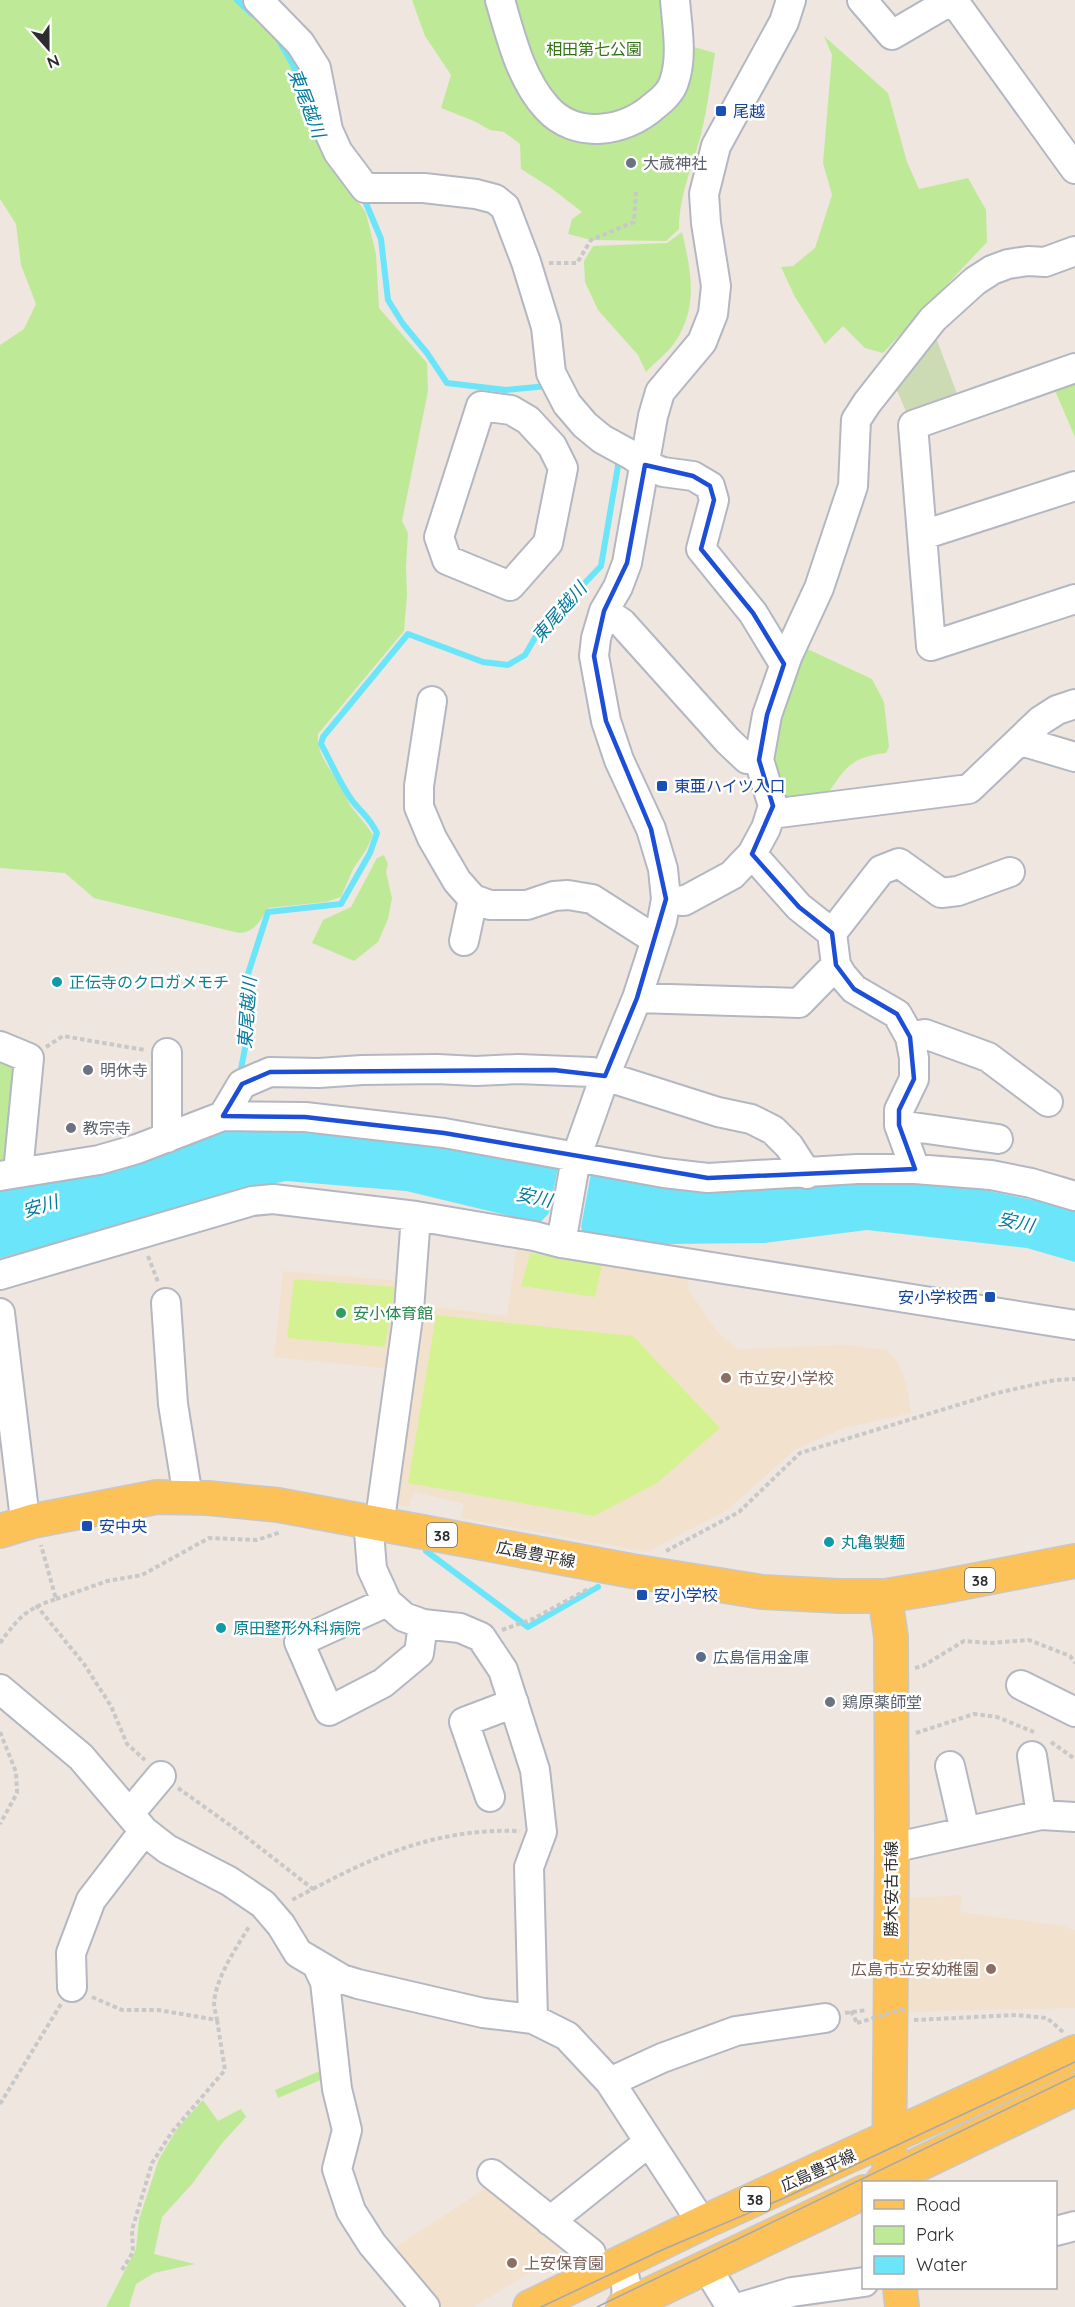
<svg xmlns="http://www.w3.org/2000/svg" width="1075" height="2307" font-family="Quicksand,'Noto Sans JP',sans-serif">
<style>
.education{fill:#f2e2cd}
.green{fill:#beea97}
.cemetery{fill:#ccdbb4}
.pitch{fill:#d5f293}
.water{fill:#6be5f9}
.pier{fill:#efe6df}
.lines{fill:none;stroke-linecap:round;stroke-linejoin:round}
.stream{stroke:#6be5f9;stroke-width:6}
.minor-casing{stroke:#b3b7c2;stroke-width:32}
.major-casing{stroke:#c8c8c8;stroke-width:36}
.path{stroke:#c8c8c8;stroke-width:4;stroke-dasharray:4.5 3;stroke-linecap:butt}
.minor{stroke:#fff;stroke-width:28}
.major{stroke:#fcc157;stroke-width:33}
.tram{stroke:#a1a7b9;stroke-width:1.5}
.path-bridge{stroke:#c8c8c8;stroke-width:4;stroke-dasharray:4.5 3;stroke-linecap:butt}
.marked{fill:none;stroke:#1d4ed8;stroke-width:4.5;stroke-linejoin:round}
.transit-dot{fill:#1a4fb4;stroke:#fff;stroke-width:2}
.worship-dot{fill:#6b7280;stroke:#fff;stroke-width:2}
.culture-dot{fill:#0f9aa8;stroke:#fff;stroke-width:2}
.leisure-dot{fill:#2e9e5b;stroke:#fff;stroke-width:2}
.education-dot{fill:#8d6e63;stroke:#fff;stroke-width:2}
.service-dot{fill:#5c6f8a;stroke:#fff;stroke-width:2}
.labels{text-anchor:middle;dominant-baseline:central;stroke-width:5;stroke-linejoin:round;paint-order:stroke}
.shield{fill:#fff;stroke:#6c6c6c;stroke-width:1.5}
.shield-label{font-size:15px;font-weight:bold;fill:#2d2d2d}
.park-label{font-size:16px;fill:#347315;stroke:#fff}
.transit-label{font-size:16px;fill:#164399;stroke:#fff;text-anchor:start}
.worship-label{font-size:16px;fill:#5b616d;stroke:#fff;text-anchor:start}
.culture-label{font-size:16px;fill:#0d838f;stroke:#fff;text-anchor:start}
.leisure-label{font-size:16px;fill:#27864d;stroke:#fff;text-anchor:start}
.education-label{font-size:16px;fill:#785e54;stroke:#fff;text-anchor:start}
.street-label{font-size:16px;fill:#2d2d2d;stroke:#fff}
.service-label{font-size:16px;fill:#4e5e75;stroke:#fff;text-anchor:start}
.water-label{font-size:18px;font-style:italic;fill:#047b9c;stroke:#fff}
</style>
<rect width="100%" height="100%" fill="#efe6df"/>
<!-- education -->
<path class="education" d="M 517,1246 L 686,1271 L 689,1291 L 717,1331 L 737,1349 L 848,1345 L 887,1350 L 899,1363 L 907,1387 L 911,1413 L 844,1428 L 796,1449 L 726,1511 L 647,1552 L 461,1518 L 464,1504 L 414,1492 L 409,1507 L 390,1503 L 419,1305 L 507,1316 Z
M 283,1271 L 400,1281 L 390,1369 L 274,1357 Z
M 962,1895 L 960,1912 L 1063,1926 L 1075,1930 L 1075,2008 L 906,2012 L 907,1898 Z
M 495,2182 L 568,2248 L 474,2307 L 431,2307 L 387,2253 Z"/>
<!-- green -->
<path class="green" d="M 0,0 L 237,0 L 276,36 L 304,83 L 318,130 L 336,170 L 366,213 L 376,254 L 379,308 L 427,363 L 428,391 L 402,521 L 408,533 L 406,567 L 407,595 L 404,631 L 318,734 C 316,755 332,771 342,788 C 346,795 348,803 353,809 C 360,818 367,825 373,835 L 366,850 L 353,869 L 341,897 L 326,902 L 268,908 C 260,921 255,932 239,933 L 94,898 L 65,873 L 0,868 L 0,345 L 24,329 L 36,304 L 21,265 L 16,224 L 0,199 Z
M 412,0 L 679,0 L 694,47 L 715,53 C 711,78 708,105 702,130 C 694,164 679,193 679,229 L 666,241 L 591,240 L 568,234 L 572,219 L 582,212 L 551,188 L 521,169 L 520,144 L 504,132 L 490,130 L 474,121 L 441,108 L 451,75 L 425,36 Z
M 824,36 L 888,93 L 907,162 L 919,189 L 968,178 L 986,210 L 987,242 L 883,353 L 865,348 L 843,326 L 825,344 L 795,297 L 781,267 L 793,266 L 815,248 L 832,195 L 823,163 L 832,55 Z
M 682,232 C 691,271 699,306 675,342 C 668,353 655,362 646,372 L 638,355 L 598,310 L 585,282 L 584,261 L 593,246 L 667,243 Z
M 1075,379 L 1075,437 L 1053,386 Z
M 801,646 L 872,679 L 884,702 L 889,747 L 886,753 C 846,758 846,770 824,798 L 781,799 L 771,741 Z
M 384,855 L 388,864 L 386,872 L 392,898 L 388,919 L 378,942 L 354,961 L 312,943 L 323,920 L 351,907 L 377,858 Z
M 0,1052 L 24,1061 L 11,1164 L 0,1167 Z
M 327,2068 L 330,2076 L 278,2098 L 275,2090 Z
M 203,2100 L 218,2121 L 241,2109 L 246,2117 L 223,2142 L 192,2184 L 162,2217 L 154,2254 L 195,2264 L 154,2273 L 136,2284 L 129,2307 L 106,2307 L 136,2249 L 139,2219 L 159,2159 L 177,2129 Z"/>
<!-- cemetery -->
<path class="cemetery" d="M 935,335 L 959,399 L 909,418 L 895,386 Z"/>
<!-- pitch -->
<path class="pitch" d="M 530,1253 L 602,1265 L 595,1297 L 521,1286 Z
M 294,1279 L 395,1287 L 385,1347 L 287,1338 Z
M 436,1315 L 633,1336 L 720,1428 L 657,1483 L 594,1516 L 408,1483 Z"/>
<!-- water -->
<path class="water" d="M 230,1129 L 315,1131 L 861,1182 L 956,1184 L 1075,1209 L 1075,1262 L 1027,1248 L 867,1230 L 764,1243 L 666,1244 L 584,1234 L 406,1191 L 286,1181 L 221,1194 L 158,1215 L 0,1258 L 0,1191 L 96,1171 Z"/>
<!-- pier -->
<path class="pier" d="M 559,1162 L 592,1168 L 581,1227 L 584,1236 L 538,1225 L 549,1213 Z"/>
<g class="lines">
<!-- stream -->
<path class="stream" d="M 237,0 L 252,14
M 277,37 L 292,63 L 309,100
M 363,196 L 381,239 L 388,300 L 403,324 L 427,353 L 447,383 L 506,390 L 547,386
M 240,1074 L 246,1043 L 246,980 L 268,912 L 341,904 L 370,853 L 377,833 C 369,817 364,815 354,803 C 340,785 332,763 321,744 L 323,737 L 408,634 L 483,662 L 508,665 L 525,655 L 539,631 L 601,566 L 618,466 L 617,457
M 426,1551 L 528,1627 L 598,1587"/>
<!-- minor casing -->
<g class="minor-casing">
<path id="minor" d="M 258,0 L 300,43 L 316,68 L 328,130 L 338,152 L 365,188 L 424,188 L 476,194 L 495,199 L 505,207 L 526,262 L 546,327 L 551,373 L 567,404 L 585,425 L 602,439 L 633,456 L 645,465 L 663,472 L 693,476 L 710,486 L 714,500 L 701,549 L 753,613 L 784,664
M 500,0 C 511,37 520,78 547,108 C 576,140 625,132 654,106 C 662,100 671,92 674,82 C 683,57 677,26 675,0
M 862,0 L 892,35 L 952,0
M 953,0 L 1075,169
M 1075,368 L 913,425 L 931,646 L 1075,599
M 481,406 L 511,410 L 528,420 L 552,446 L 563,468 L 548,543 L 510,586 L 447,560 L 439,537 Z
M 923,535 L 1075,486
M 604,611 L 622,623 L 728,741 L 747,759 L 759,760
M 432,701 L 419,786 L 419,807 L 432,838 L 457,881 L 473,899 L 490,905 L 527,905 L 554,896 L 568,895 L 592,899 L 656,940
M 1021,741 L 1075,757
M 771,814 L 969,789 L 1040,721 L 1057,710 L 1075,704
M 752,854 L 799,907 L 832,933 L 836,965 L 842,975 L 854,989 L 897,1014 L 910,1037 L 914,1058 L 914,1079 L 899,1110 L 899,1125 L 915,1169
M 666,899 L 684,901 L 732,875 L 752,854 L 766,828 L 773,806 L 759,760 L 767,715 L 788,655 L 819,588 L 853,486 L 856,420 L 867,403 L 933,319 L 975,281 L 992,270 L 1008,264 L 1028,261 L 1045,262 L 1075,251
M 832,933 L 881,870 L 899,863 L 941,893 L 958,891 L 1010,872
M 464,941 L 473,899
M 637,998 L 799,1003 L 836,965
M 910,1037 L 925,1034 L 988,1057 L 1048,1102
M 0,1046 L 29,1058 L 18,1172
M 223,1116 L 242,1084 L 270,1072 L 319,1073 L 362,1070 L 437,1069 L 476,1071 L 518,1069 L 592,1072 L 718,1112 L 751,1119 L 773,1130 L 789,1146 L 807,1174
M 899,1125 L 998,1139
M 167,1138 L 167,1053
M 0,1176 L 99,1160 L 137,1149 L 223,1116 L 305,1117 L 444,1133 L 664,1173 L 708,1178 L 857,1169 L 915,1169 L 991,1175 L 1031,1183 L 1075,1196
M 416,1216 L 409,1310 L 381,1512 L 377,1522 L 369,1532 L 372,1569 L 387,1602 L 404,1617 L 423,1624 L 460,1628 L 481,1637 L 503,1670 L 535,1770 L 542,1832 L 529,1867 L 533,2019
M 561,1243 L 576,1158 L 605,1076 L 637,998 L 662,921 L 666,899 L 663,869 L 651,829 L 619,760 L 606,721 L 594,656 L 596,638 L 604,611 L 618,587 L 627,563 L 653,416 L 660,392 L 702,342 L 713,314 L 716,286 L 706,223 L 704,194 L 716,146 L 784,22 L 791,0
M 0,1275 L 252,1201 L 273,1199 L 416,1216 L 534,1236 L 561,1243 L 1075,1325
M 166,1303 L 173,1404 L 188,1497
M 0,1313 L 24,1511
M 387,1602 L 299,1642 L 329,1711 L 383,1683 L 419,1653 L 423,1624
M 1021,1685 L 1075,1712
M 0,1689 L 81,1757 L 144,1831 L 167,1849 L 229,1881 L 263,1904 L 281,1925 L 298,1953 L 342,1979 L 358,1984 L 483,2013 L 533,2019 L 567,2036 L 610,2082 L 702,2223
M 1032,1756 L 1041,1815
M 950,1766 L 965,1831
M 490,1797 L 464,1722 L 514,1703
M 130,1813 L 161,1776
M 892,1848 L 1041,1815 L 1075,1817
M 317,1965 L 325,1982 L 337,2089 L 347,2130 L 337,2169 L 351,2211 L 372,2244 L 425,2307
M 72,1987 L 71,1953 L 91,1900 L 144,1831
M 610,2082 L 662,2058 L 736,2031 L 825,2018
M 492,2174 L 591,2253
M 550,2221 L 649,2142
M 1056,2231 L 1075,2226
M 621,2264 L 626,2283 L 627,2307
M 707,2268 L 731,2307
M 741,2307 L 792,2292 L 864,2282"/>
</g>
<!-- major casing -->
<g class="major-casing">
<path id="major" d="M 0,1531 L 33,1521 L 157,1497 L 208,1498 L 278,1505 L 632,1571 L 762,1592 L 839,1596 L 885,1596 L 940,1587 L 1075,1561
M 885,1596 L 891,1637 L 892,1848 L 889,2182
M 882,2182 L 1075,2089
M 900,2288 L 902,2307
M 530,2307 L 702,2223 L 1075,2052
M 623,2307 L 864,2192"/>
</g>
<!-- path -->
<path class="path" d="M 549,263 L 577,263 L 591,240 L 634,222 L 636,192
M 46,1047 L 63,1036 L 145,1050
M 148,1256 L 158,1282
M 666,1551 L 739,1512 L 800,1453 L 997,1393 L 1055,1380 L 1075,1379
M 56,1599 L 107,1581 L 142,1575 L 209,1538 L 257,1540 L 281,1532
M 36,1605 L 84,1664 L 111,1706 L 127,1744 L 145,1760
M 502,1630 L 533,1619 L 590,1588
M 0,1643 C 17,1619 27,1608 56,1599 L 41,1545
M 915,1668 L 923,1666 L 964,1641 L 990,1643 L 1029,1640 L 1070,1656 L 1075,1663
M 0,1732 L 16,1772 L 17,1793 L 0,1824
M 916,1733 L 974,1714 L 997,1717 L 1034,1732
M 1051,1742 L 1075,1759
M 178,1788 L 241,1833 L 313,1889 L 290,1901
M 313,1889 C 380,1853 442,1828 520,1831
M 92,1997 L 122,2010 L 158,2010 L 217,2020 C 216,2014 214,2008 214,2002 C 217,1975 237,1947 250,1925
M 851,2011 L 857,2023
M 845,2013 L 867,2010
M 914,2020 L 1016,2015 L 1047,2018 L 1063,2032
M 0,2104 L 61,2004
M 122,2270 L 133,2252 L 132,2230 L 152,2163 L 172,2132 L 225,2070 L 217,2020"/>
<!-- minor -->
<use href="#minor" class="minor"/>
<!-- major -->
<use href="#major" class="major"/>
<!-- tram -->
<path class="tram" d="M 541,2307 L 662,2250 L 784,2198 L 1075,2062
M 597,2307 L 1075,2076"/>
<!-- path-bridge -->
<path class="path-bridge" d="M 857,2023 L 907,2008"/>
</g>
<!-- marked area -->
<path class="marked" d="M 645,465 L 693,476 L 710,486 L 714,500 L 701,549 L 753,613 L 784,664 L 767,715 L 759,760 L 773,806 L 752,854 L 799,907 L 832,933 L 836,965 L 854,989 L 897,1014 L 910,1037 L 914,1079 L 899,1110 L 899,1125 L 915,1169 L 708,1178 L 444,1133 L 305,1117 L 223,1116 L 242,1084 L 270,1072 L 554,1070 L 605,1076 L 637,998 L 666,899 L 651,829 L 606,721 L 594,656 L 604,611 L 627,563 Z"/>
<!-- markers -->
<g class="transit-dot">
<rect x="715" y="105" width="12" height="12" rx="3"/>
<rect x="656" y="780" width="12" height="12" rx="3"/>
<rect x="984" y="1291" width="12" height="12" rx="3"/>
<rect x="81" y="1520" width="12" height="12" rx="3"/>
<rect x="636" y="1589" width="12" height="12" rx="3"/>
</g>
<g class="worship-dot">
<circle cx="631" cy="163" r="6"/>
<circle cx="88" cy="1070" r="6"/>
<circle cx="71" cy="1128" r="6"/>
<circle cx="830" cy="1702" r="6"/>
</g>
<g class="culture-dot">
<circle cx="57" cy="982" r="6"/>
<circle cx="829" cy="1542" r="6"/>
<circle cx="221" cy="1628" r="6"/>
</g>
<circle class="leisure-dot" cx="341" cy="1313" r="6"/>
<g class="education-dot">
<circle cx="726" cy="1378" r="6"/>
<circle cx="991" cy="1969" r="6"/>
<circle cx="512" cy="2263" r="6"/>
</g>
<circle class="service-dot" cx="701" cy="1657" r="6"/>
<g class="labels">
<!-- shield labels -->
<g class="shield">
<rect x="427" y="1523" width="30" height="24" rx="4.5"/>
<rect x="965" y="1568" width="30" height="24" rx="4.5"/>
<rect x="740" y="2187" width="30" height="24" rx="4.5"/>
</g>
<g class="shield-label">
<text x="442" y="1535">38</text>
<text x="980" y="1580">38</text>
<text x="755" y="2199">38</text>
</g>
<!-- park labels -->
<g class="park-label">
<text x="594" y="49">相田第七公園</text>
</g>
<!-- transit labels -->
<g class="transit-label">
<text x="733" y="111">尾越</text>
<text x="674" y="786">東亜ハイツ入口</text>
<text x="978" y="1297" text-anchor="end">安小学校西</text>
<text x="99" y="1526">安中央</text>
<text x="654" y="1595">安小学校</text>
</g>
<!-- worship labels -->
<g class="worship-label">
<text x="643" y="163">大歳神社</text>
<text x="100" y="1070">明休寺</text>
<text x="83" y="1128">教宗寺</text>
<text x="842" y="1702">鶏原薬師堂</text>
</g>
<!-- culture labels -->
<g class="culture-label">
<text x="69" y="982">正伝寺のクロガメモチ</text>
<text x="841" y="1542">丸亀製麺</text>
<text x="233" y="1628">原田整形外科病院</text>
</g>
<!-- leisure labels -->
<g class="leisure-label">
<text x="353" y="1313">安小体育館</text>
</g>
<!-- education labels -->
<g class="education-label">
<text x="738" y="1378">市立安小学校</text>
<text x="979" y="1969" text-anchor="end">広島市立安幼稚園</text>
<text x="524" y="2263">上安保育園</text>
</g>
<!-- street labels -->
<g class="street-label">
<text transform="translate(536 1554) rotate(11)">広島豊平線</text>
<text transform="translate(891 1889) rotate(-90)">勝木安古市線</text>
<text transform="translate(818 2170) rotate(-24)">広島豊平線</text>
</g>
<!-- service labels -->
<g class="service-label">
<text x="713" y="1657">広島信用金庫</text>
</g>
<!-- water labels -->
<g class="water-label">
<text transform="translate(307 103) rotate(69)">東尾越川</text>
<text transform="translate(559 612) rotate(-49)">東尾越川</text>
<text transform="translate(247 1013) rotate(-86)">東尾越川</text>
<text transform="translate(534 1197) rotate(12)">安川</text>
<text transform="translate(40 1206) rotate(-17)">安川</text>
<text transform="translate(1016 1222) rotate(12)">安川</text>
</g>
</g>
<!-- legend -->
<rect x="862" y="2181" width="195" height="108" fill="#ffffff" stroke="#ababab" stroke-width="1.5"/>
<rect x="874" y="2200" width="30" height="9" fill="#fcc157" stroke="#ababab" stroke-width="1.5"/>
<text x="916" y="2211" font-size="18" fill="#2d2d2d">Road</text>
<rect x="874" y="2226" width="30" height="18" fill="#beea97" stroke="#ababab" stroke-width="1.5"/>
<text x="916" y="2241" font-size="18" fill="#2d2d2d">Park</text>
<rect x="874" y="2256" width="30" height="18" fill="#6be5f9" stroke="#ababab" stroke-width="1.5"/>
<text x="916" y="2271" font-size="18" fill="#2d2d2d">Water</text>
<!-- north arrow -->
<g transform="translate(48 48) rotate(159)" stroke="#ffffff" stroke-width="4.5" paint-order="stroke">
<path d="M0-4.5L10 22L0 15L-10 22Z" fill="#2d2d2d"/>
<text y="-9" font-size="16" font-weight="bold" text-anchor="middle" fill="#2d2d2d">N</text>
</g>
</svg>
